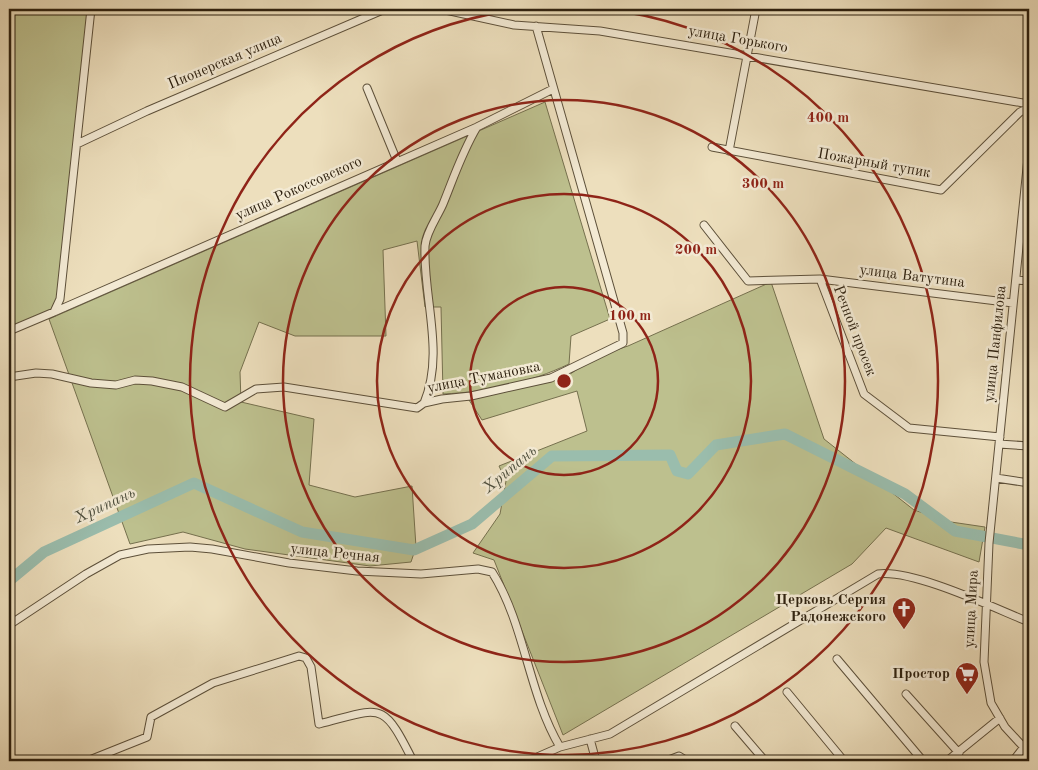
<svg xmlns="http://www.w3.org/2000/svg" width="1038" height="770" font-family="'Old Standard TT',serif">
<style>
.green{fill:#bdc08e;stroke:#75704e}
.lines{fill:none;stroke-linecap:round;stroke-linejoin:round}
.river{stroke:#9abdad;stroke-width:11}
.minor-casing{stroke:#5d503a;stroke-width:9}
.minor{stroke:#f3ead4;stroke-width:7}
.ring{fill:none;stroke:#8f2418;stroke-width:2.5}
.labels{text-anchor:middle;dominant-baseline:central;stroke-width:5;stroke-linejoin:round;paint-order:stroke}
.street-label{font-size:15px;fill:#2d200f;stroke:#f3ead4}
.poi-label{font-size:15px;font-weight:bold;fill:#2d200f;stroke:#f3ead4;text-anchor:end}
.water-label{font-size:16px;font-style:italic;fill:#4e4f3e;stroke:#f3ead4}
.centre{fill:#8f2418;stroke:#f3ead4;stroke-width:2.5}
.ring-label{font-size:15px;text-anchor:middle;font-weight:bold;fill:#8f2418;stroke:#f3ead4;stroke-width:5;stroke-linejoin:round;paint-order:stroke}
</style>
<rect width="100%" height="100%" fill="#eddfbd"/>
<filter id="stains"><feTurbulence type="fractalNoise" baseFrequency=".004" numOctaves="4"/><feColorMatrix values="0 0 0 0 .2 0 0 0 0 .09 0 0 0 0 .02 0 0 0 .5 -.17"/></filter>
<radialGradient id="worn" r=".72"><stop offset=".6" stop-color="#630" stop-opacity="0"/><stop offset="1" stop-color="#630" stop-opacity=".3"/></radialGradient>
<!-- green -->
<path class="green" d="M 9,9 L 88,9 L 58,299 L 50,311 L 9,328 Z
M 545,102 L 610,319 L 571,336 L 569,364 C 529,383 487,392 443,394 L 441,307 L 425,307 L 417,241 L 383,250 L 386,336 L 295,336 L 259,322 L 240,372 L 241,402 L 314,419 L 309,485 L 355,497 L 412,486 L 416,547 L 411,562 L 370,566 L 245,549 L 183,532 L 130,544 L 49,319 Z
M 771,282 L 824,439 L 914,510 L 951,522 L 985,527 L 979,562 L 886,528 L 852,564 L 563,735 L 494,560 L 473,553 L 500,514 L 506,481 L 499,466 L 587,431 L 577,391 L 482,420 L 469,400 L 566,377 L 595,357 L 628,346 Z"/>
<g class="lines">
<!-- river -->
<path class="river" d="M 9,581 L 44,552 L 194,483 L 302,532 L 414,550 L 472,524 L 552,456 L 670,455 L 677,471 L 688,474 L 716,445 L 785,434 L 905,494 L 955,531 L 1029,545"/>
<!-- minor casing -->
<g class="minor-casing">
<path id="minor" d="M 441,9 L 514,25 L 600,31 L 1029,104
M 367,88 L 397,161
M 77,144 L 147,111 L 385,9
M 712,147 L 941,190 L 1020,112 L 1029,108
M 1029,148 L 989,543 L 984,662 L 991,703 L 1005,727 L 1029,753
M 729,151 L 756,9
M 704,225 L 748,281 L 820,279 L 1013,303
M 820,279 L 864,394 L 909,428 L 1000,437
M 1016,280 L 1029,281
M 54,312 L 477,127 L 553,89
M 9,331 L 54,312 L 60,299 L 91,9
M 9,377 L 36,373 L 52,374 L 91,383 L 116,385 L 135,380 L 152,381 L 182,387 L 225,407 L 256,389 L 284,387 L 417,408 L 424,403 L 442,399 L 471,396 L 551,378 L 623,343 L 623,333 L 536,26
M 424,403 C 445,353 423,298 425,246 C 426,232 438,216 443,204 C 454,177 462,152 477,127
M 999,444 L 1029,446
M 996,478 L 1029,483
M 9,625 L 86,574 L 120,555 L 148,549 L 190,547 L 212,549 L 289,563 L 357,571 L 421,574 L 478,569 L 492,572 C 525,624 528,693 560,747
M 837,659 L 923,761
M 787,692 L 844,761
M 906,694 L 959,753
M 735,726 L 765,761
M 590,739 L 596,761
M 87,761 L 147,737 L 151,717 L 213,683 L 299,656 L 306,658 L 311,667 L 319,724 C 382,708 382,699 413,761
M 528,761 L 560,747 L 610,734 L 878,574 C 913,569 994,608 1029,622
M 666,761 L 679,756 L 687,761
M 947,761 L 1000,718
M 1013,761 L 1024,747"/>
</g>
<!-- minor -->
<use href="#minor" class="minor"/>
</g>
<!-- distance rings -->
<g class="ring">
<circle cx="564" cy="381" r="94"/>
<circle cx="564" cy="381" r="187"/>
<circle cx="564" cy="381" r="281"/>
<path d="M603 9A374 374 0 1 1 525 9"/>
</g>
<!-- icons -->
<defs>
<g id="church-pin" transform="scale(1.25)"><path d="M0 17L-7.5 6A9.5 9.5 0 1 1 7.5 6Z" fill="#8f2418" stroke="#f3ead4"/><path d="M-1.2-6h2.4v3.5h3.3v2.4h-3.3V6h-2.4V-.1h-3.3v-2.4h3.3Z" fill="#fff"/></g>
<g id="supermarket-pin" transform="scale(1.25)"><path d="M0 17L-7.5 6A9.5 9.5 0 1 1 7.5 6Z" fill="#8f2418" stroke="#f3ead4"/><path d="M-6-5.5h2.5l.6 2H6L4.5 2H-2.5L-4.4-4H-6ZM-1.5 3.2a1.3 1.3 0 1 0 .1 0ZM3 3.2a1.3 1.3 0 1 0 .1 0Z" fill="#fff"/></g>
</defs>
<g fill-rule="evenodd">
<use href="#church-pin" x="904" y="609"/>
<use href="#supermarket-pin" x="967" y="674"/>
</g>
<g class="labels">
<!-- street labels -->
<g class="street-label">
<text transform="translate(738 40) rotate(10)">улица Горького</text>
<text transform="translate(225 62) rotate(-23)">Пионерская улица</text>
<text transform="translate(874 164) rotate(10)">Пожарный тупик</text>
<text transform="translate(299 189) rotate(-24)">улица Рокоссовского</text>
<text transform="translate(912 277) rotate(7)">улица Ватутина</text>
<text transform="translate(854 331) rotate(69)">Речной просек</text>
<text transform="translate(996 344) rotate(-84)">улица Панфилова</text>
<text transform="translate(484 378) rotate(-11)">улица Тумановка</text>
<text transform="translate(335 554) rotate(6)">улица Речная</text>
<text transform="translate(972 609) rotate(-87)">улица Мира</text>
</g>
<!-- poi labels -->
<g class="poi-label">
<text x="886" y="600">Церковь Сергия<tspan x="886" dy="17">Радонежского</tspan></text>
<text x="950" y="674">Простор</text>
</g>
<!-- water labels -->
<g class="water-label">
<text transform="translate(510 470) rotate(-40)">Хрипань</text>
<text transform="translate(105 506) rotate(-25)">Хрипань</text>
</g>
</g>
<circle cx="564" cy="381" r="8" class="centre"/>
<g class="ring-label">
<text x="828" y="122">400 m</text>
<text x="763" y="188">300 m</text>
<text x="696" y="254">200 m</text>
<text x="630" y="320">100 m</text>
</g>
<!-- margin -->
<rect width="1038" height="770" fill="none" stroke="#eddfbd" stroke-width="30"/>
<rect x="10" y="10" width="1018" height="750" fill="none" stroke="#2d200f" stroke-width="2.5"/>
<rect x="15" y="15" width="1008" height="740" fill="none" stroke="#2d200f"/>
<rect width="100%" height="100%" filter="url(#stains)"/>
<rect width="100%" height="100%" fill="url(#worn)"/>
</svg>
